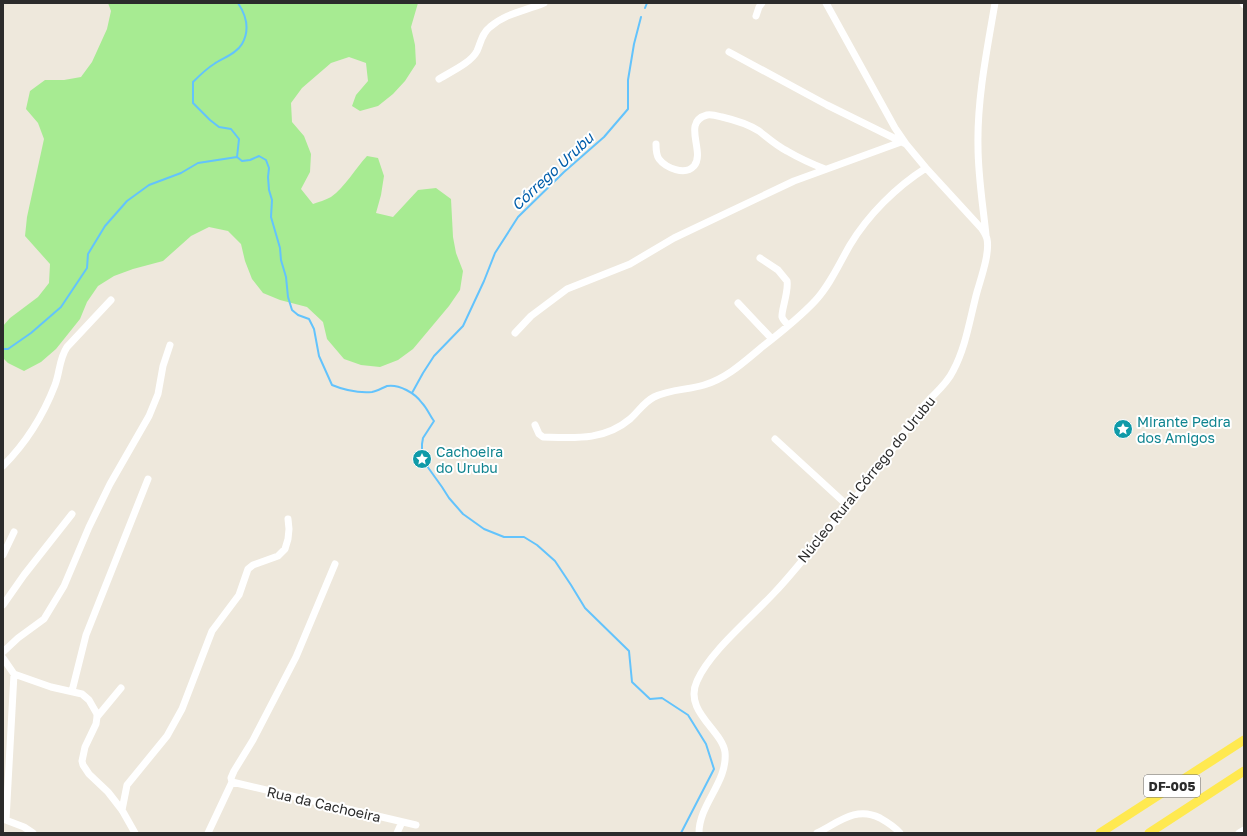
<svg xmlns="http://www.w3.org/2000/svg" width="1247" height="836" font-family="'Golos Text',sans-serif">
<style>
.green{fill:#a7eb92}
.lines{fill:none;stroke-linecap:round;stroke-linejoin:round}
.stream{stroke:#63c3fc;stroke-width:2}
.minor{stroke:#fff;stroke-width:7}
.major{stroke:#ffe950;stroke-width:9}
.labels{text-anchor:middle;dominant-baseline:central;stroke-width:4;stroke-linejoin:round;paint-order:stroke}
.shield{fill:#fff;stroke:#6b6b6b;stroke-width:1}
.shield-label{font-size:13px;font-weight:bold;fill:#2b2b2b}
.culture-label{font-size:14px;fill:#0d838f;stroke:#fff;text-anchor:start}
.street-label{font-size:14px;fill:#2b2b2b;stroke:#fff}
.water-label{font-size:15px;font-style:italic;fill:#005daa;stroke:#fff}
</style>
<rect width="100%" height="100%" fill="#eee8dc"/>
<!-- green -->
<path class="green" d="M 108,3 L 418,3 L 411,27 L 415,45 L 416,64 L 405,81 L 393,94 L 378,106 L 360,111 L 352,106 L 356,95 L 368,81 L 366,63 L 349,57 L 331,63 L 302,88 L 291,103 L 292,122 L 304,136 L 311,154 L 310,172 L 301,189 L 313,204 C 318,202 326,200 331,197 C 345,187 355,169 367,156 L 378,158 L 384,176 L 381,195 L 376,213 L 393,217 L 418,190 L 436,188 L 451,199 L 453,237 L 456,253 L 463,271 L 460,290 L 449,306 L 413,349 L 398,360 L 380,367 L 361,365 L 344,359 L 327,339 L 323,322 L 307,307 L 280,300 L 263,293 L 252,279 L 245,261 L 241,244 L 228,231 L 209,227 L 191,236 L 163,261 L 133,269 L 114,276 L 98,286 L 87,302 L 80,319 L 56,349 L 41,362 L 24,371 L 8,363 L 3,358 L 3,326 L 10,318 L 38,297 L 49,283 L 50,264 L 25,236 L 27,217 L 44,139 L 38,123 L 26,109 L 30,91 L 45,80 L 64,80 L 81,77 L 92,62 L 107,29 L 111,11 Z"/>
<g class="lines">
<!-- stream -->
<path class="stream" d="M 238,3 C 246,15 250,30 242,44 C 236,54 223,58 214,64 C 206,69 200,75 193,82 L 193,103 L 210,120 L 219,127 L 231,129 L 239,139 L 237,157 L 242,161 L 250,160 L 259,156 L 266,160 L 269,168 L 268,177 L 269,190 L 272,200 L 271,217 L 280,248 L 281,260 L 286,277 L 288,297 L 292,310 L 298,315 L 309,319 L 314,329 L 319,356 L 332,385 C 344,390 359,393 372,392 C 377,391 382,388 387,386 C 399,384 415,393 422,403 C 427,408 430,416 434,421 L 423,438 L 422,444 L 422,459 L 442,487 L 449,498 L 463,514 L 484,529 L 504,537 L 524,537 L 537,545 L 555,561 L 571,585 L 585,608 L 629,651 L 632,682 L 650,699 L 662,698 L 688,715 L 706,744 L 714,769 L 681,833
M 645,8 L 647,3
M 3,349 L 8,349 L 31,333 L 61,307 L 87,268 L 88,254 L 105,226 L 127,201 L 149,185 L 181,173 L 198,163 L 237,157
M 412,393 L 423,373 L 434,356 L 463,326 L 484,281 L 495,253 L 518,217 L 564,172 L 604,137 L 628,109 L 628,80 L 634,44 L 641,17"/>
<!-- minor -->
<path class="minor" d="M 826,3 L 895,128 L 906,144
M 1243,3 L 1244,5
M 756,16 L 759,7 L 762,3
M 439,79 C 450,72 471,63 477,51 C 481,42 482,33 490,27 C 506,13 525,11 544,3
M 656,144 C 656,149 656,155 659,159 C 666,168 685,176 694,166 C 706,152 681,122 707,115 C 712,114 718,116 722,117 C 735,120 748,124 759,131 C 768,138 777,146 787,151 C 799,158 812,164 825,169
M 986,235 C 983,206 978,176 978,146 C 977,99 987,50 995,3
M 760,258 L 778,270 L 787,281 C 789,291 781,311 782,317 C 783,320 786,323 788,325
M 738,303 L 772,339
M 515,333 L 531,316 L 567,289 L 630,264 L 674,238 L 794,181 L 901,142
M 535,425 L 539,434 L 543,437 C 574,438 604,441 630,419 C 638,412 644,402 654,397 C 670,389 688,390 704,385 C 727,378 744,362 762,347 C 780,333 799,318 815,301 C 830,285 839,264 850,245 C 868,215 896,187 926,168
M 775,439 L 848,506
M 3,466 C 26,443 43,416 55,385 C 60,372 59,359 67,347 L 111,300
M 3,555 L 14,532
M 3,605 L 24,575 L 72,514
M 3,652 L 18,638 L 44,619 L 64,586 L 89,527 L 110,484 L 149,416 L 158,394 L 163,366 L 170,345
M 3,658 L 14,674 L 51,687 L 82,694 L 89,700 L 97,714 L 97,717 L 96,724 L 85,747 L 82,761 L 83,765 L 89,774 L 108,792 L 122,810 L 135,833
M 72,691 L 86,635 L 148,479
M 97,717 L 121,688
M 232,782 L 416,825
M 122,810 L 127,785 L 167,736 L 182,709 L 212,631 L 239,595 L 248,569 L 253,565 L 278,556 L 285,549 L 288,539 L 289,529 L 288,519
M 3,819 L 24,827 L 33,833
M 6,820 L 14,674
M 208,833 L 232,782 L 231,778 L 234,771 L 253,740 L 296,657 L 335,564
M 397,833 L 402,822
M 699,833 C 699,804 728,782 725,752 C 722,730 683,711 697,681 C 710,651 752,617 775,592 C 793,573 809,552 826,532 C 845,510 864,488 881,465 C 895,447 907,427 921,409 C 931,396 946,386 953,371 C 966,347 970,318 977,292 C 981,278 990,253 987,239 C 986,235 984,232 982,229 L 926,168 L 906,144 L 827,105 L 729,52
M 817,833 C 839,822 856,806 880,818 C 887,822 895,827 900,833
M 1239,833 L 1244,830"/>
<!-- major -->
<path class="major" d="M 1100,833 L 1244,740
M 1149,833 L 1244,771"/>
</g>
<!-- icons -->
<defs>
<g id="sight-disc" transform="scale(1)"><circle r="9.5" fill="#0f9aa8" stroke="#fff"/><path d="M0-6L1.8-2.2L6-1.7L2.9 1.2L3.7 5.4L0 3.3L-3.7 5.4L-2.9 1.2L-6-1.7L-1.8-2.2Z" fill="#fff"/></g>
</defs>
<g fill-rule="evenodd">
<use href="#sight-disc" x="1123" y="429"/>
<use href="#sight-disc" x="422" y="459"/>
</g>
<g class="labels">
<!-- shield labels -->
<rect class="shield" x="1144" y="775" width="56" height="22" rx="3"/>
<g class="shield-label">
<text x="1172" y="786">DF-005</text>
</g>
<!-- culture labels -->
<g class="culture-label">
<text x="1137" y="421">Mirante Pedra<tspan x="1137" dy="16">dos Amigos</tspan></text>
<text x="436" y="451">Cachoeira<tspan x="436" dy="16">do Urubu</tspan></text>
</g>
<!-- street labels -->
<g class="street-label">
<text transform="translate(866 479) rotate(-51)">Núcleo Rural Córrego do Urubu</text>
<text transform="translate(324 804) rotate(13)">Rua da Cachoeira</text>
</g>
<!-- water labels -->
<g class="water-label">
<text transform="translate(552 171) rotate(-43)">Córrego Urubu</text>
</g>
</g>
<!-- border -->
<rect width="1247" height="836" fill="none" stroke="#2b2b2b" stroke-width="8"/>
</svg>
